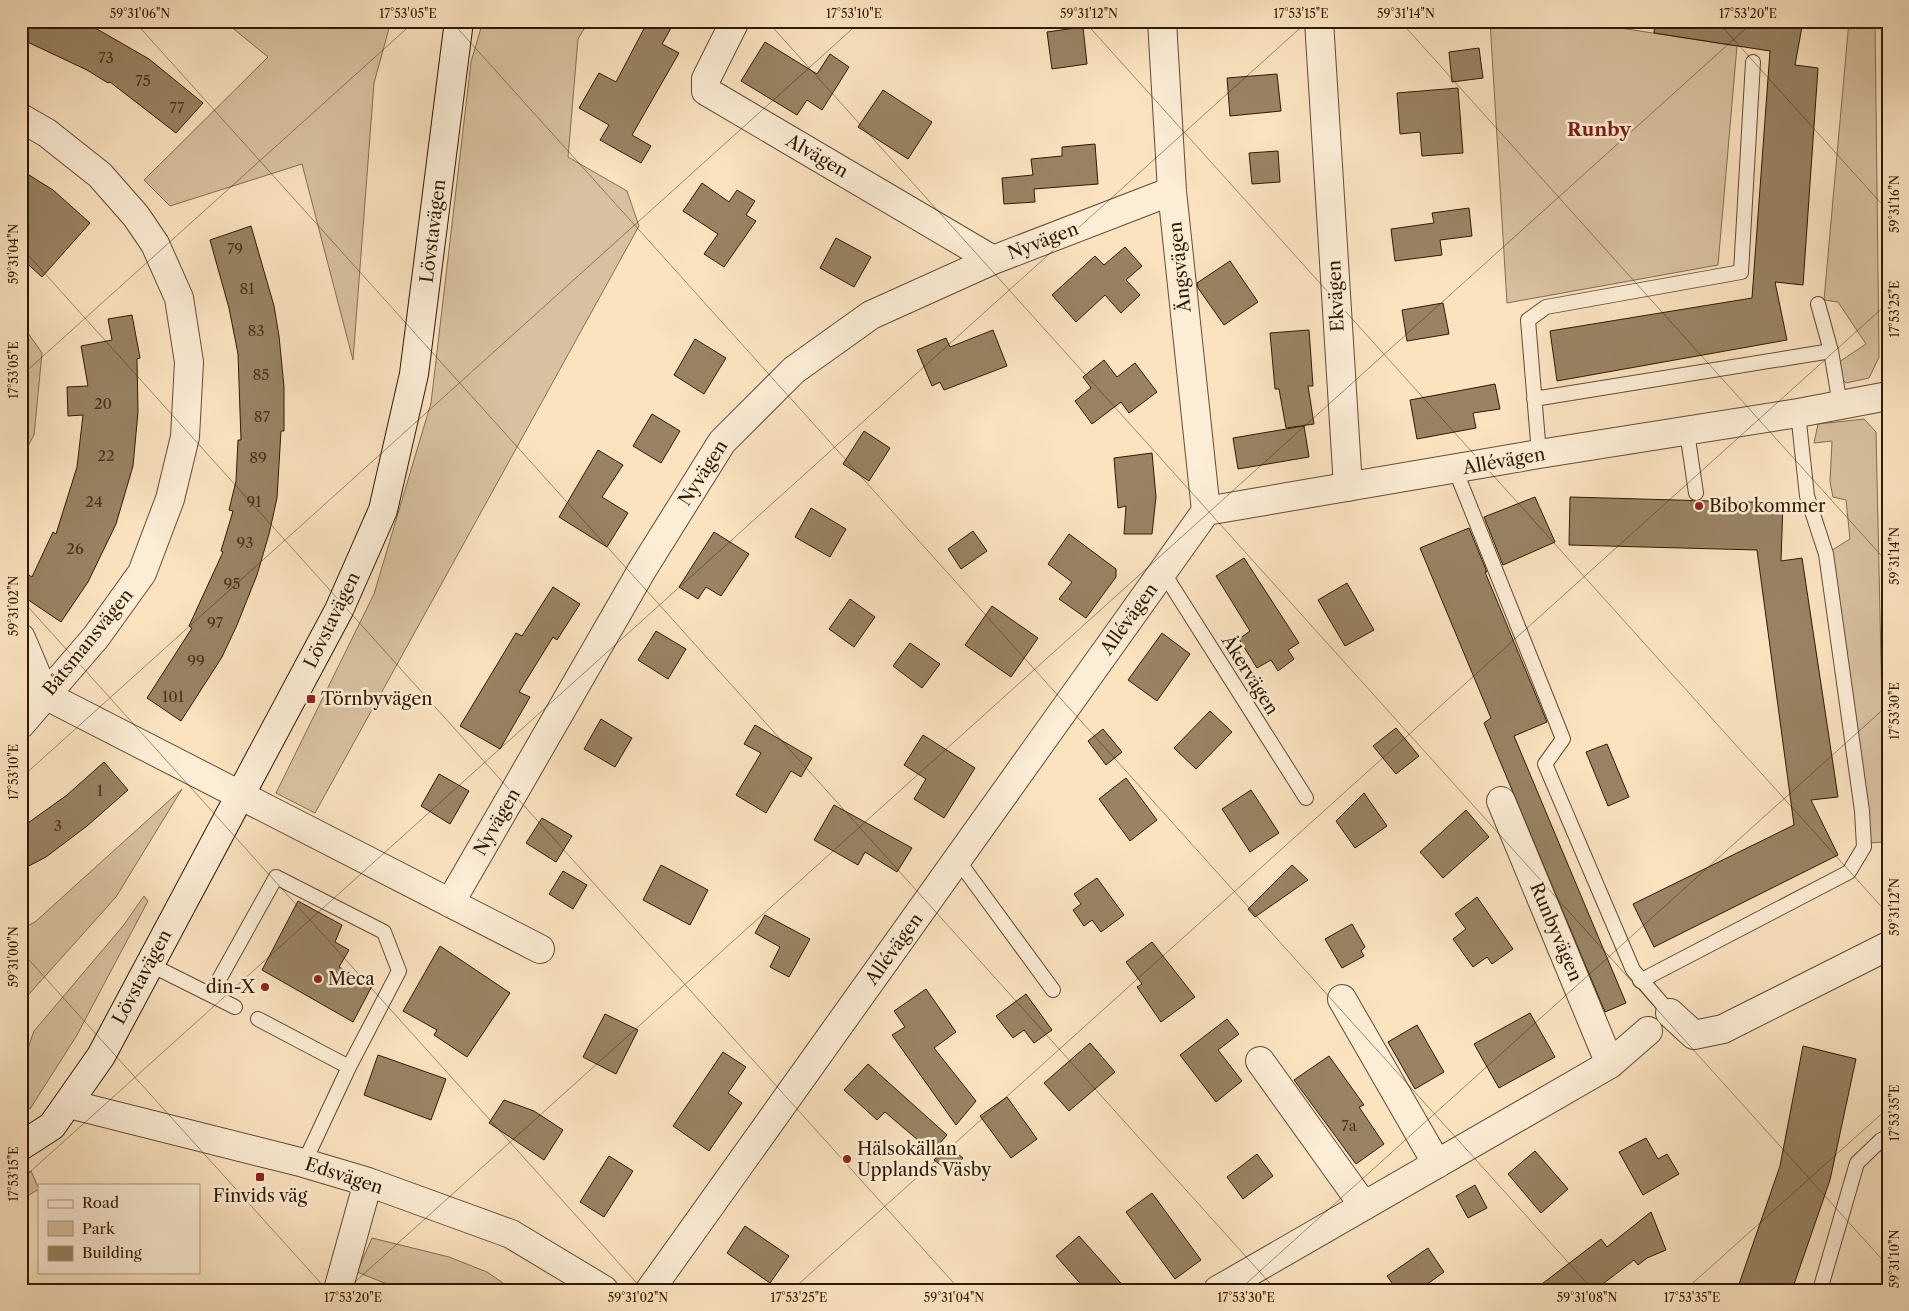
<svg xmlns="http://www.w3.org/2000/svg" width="1909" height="1311" font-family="'Libre Caslon Text',serif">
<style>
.green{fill:#d8c1a0;stroke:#846e50}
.building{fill:#998364;stroke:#2f1a01}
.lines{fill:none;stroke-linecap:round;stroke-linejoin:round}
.lane-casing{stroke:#624c31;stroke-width:16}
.street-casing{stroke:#624c31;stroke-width:30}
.secondary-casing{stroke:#2f1a01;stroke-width:30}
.lane{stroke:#fcedd6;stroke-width:14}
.street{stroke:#fcedd6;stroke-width:28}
.secondary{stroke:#fcedd6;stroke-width:28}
.ticks{fill:none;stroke:#2f1a01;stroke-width:1;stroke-opacity:0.45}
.poi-dot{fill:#8f2418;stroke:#fcedd6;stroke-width:2}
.labels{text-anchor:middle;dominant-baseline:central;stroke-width:5;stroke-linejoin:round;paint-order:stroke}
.number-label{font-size:15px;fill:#4a341a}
.street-label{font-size:18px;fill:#2f1a01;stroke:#fcedd6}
.poi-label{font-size:18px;fill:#2f1a01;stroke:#fcedd6;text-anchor:start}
.neighbourhood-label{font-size:19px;font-weight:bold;fill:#7a1f14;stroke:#fcedd6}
.neatline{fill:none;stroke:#2f1a01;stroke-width:2}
.ticks-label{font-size:12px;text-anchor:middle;fill:#2f1a01}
</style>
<rect width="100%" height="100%" fill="#fbe3c0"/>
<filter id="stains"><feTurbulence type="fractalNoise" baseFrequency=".004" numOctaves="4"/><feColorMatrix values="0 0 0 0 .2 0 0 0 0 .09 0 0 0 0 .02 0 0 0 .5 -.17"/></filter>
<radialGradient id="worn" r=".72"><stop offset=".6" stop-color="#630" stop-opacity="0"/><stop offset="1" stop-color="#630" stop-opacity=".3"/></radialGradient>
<!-- green -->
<path class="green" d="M 224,21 L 391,21 L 374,83 L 353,360 L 302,164 L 170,206 L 144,180 L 268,57 Z
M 483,21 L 589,21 L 578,39 L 568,157 L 627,191 L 639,226 L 315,813 L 276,793 L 374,594 L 431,403 L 471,62 Z
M 1490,21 L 1575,21 L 1737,46 L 1718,265 L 1507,303 Z
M 1849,21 L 1875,21 L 1879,357 L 1869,378 L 1846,383 L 1839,376 L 1839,362 L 1866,344 L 1838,302 L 1824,300 Z
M 21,323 L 42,353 L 34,435 L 21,459 Z
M 1864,419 L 1876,432 L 1885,842 L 1867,843 L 1826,554 L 1850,539 L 1846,500 L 1833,497 L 1830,482 L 1832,441 L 1814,443 L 1818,424 Z
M 182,789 L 116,897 L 21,1003 L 21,929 L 35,922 Z
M 144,896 L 148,901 L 77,1035 L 30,1109 L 21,1099 L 21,1068 L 34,1031 L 123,926 Z
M 31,1171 L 39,1189 L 21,1200 L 21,1177 Z
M 372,1238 L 449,1257 L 487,1272 L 513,1290 L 473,1290 L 470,1287 L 466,1290 L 393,1290 L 387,1284 L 357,1272 Z"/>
<!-- building -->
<path class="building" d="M 21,21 L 83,21 L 149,59 L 203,103 L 176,133 L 110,82 L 108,83 L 87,70 L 21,39 Z
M 648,21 L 675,21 L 662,44 L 679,53 L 632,135 L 651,146 L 641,163 L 600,140 L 609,125 L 579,108 L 599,73 L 616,82 Z
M 1655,21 L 1803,21 L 1795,65 L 1818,68 L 1803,285 L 1775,282 L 1787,340 L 1557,381 L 1550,331 L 1752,298 L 1770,51 L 1654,33 Z
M 1083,27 L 1087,64 L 1052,69 L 1047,32 Z
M 765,42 L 817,74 L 830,54 L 849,67 L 822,110 L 807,100 L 797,115 L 741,81 Z
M 1479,48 L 1483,78 L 1452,82 L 1449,52 Z
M 1277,74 L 1281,111 L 1230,116 L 1227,78 Z
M 1458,88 L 1463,153 L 1422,156 L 1420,132 L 1400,134 L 1397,93 Z
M 883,90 L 932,122 L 908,159 L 858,127 Z
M 1095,144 L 1098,184 L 1034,189 L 1035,202 L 1004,204 L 1002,178 L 1033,175 L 1031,159 L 1062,156 L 1062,147 Z
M 1278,151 L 1280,182 L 1252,184 L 1249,153 Z
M 21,170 L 53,190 L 90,223 L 42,277 L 21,258 Z
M 702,183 L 729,202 L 737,190 L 755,201 L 746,215 L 756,221 L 724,267 L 704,254 L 718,234 L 683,211 Z
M 1469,208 L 1472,236 L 1440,240 L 1442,255 L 1395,261 L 1391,229 L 1434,223 L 1432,213 Z
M 251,226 L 274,306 L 279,336 L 284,387 L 284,431 L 281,431 L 277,498 L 269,534 L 257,575 L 237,625 L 222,657 L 181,721 L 147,698 L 192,628 L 189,626 L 223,552 L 221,551 L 233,511 L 229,510 L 236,481 L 238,440 L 241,440 L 238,354 L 229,308 L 210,240 Z
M 836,238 L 871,257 L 854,287 L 820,268 Z
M 1125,247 L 1142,266 L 1126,280 L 1140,295 L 1121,313 L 1105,295 L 1076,322 L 1052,295 L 1095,256 L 1104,265 Z
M 1230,261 L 1258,302 L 1224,325 L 1198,288 L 1197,283 Z
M 1443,303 L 1449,334 L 1407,341 L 1402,310 Z
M 132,315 L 140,358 L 137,359 L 138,412 L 133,466 L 116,524 L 88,582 L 61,622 L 21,595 L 21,570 L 32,577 L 53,532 L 56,534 L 77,467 L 83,415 L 68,416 L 67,387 L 88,386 L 81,346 L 112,340 L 108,319 Z
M 993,330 L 1007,366 L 944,390 L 940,382 L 932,386 L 917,350 L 946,338 L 950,347 Z
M 1309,330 L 1313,386 L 1308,386 L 1314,424 L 1286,428 L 1279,389 L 1275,389 L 1270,333 Z
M 695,339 L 726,358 L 704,394 L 674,375 Z
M 1104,360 L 1117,377 L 1135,363 L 1157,392 L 1129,413 L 1121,402 L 1092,424 L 1075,401 L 1091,388 L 1083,377 Z
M 1495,384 L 1500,409 L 1473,413 L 1476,428 L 1417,439 L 1410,400 Z
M 652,414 L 680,431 L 661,463 L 633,446 Z
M 1304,426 L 1309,457 L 1238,469 L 1233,438 Z
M 864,431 L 890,448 L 869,481 L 843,464 Z
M 598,450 L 623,465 L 602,497 L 628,513 L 607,547 L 559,517 Z
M 1152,453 L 1156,497 L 1152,534 L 1124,534 L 1126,506 L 1118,508 L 1114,458 Z
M 1535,497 L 1555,542 L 1503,565 L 1484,517 Z
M 1570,497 L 1783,503 L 1781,561 L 1802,558 L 1838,797 L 1811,800 L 1838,855 L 1654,947 L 1633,904 L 1794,825 L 1757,550 L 1569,545 Z
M 811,508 L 846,529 L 830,557 L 795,537 Z
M 1469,528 L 1487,572 L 1485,572 L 1547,722 L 1514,736 L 1626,1003 L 1605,1012 L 1484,723 L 1491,718 L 1420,548 Z
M 973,531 L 987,551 L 961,569 L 948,549 Z
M 714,532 L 749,554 L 721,596 L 706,587 L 698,599 L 679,587 Z
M 1069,534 L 1116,569 L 1116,577 L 1086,618 L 1059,599 L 1072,582 L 1048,564 Z
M 1244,558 L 1299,643 L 1288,650 L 1294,659 L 1278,671 L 1271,660 L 1257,668 L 1239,639 L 1250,631 L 1216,576 Z
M 1347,583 L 1374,630 L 1345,646 L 1318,600 Z
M 553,587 L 580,604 L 557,640 L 553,637 L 519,692 L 530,697 L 500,749 L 460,726 L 516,633 L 522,636 Z
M 850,599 L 875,617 L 854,647 L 829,629 Z
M 992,606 L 1038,638 L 1011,677 L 965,645 Z
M 656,631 L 686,649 L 668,679 L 638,660 Z
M 1162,633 L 1190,654 L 1157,701 L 1128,680 Z
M 910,643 L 940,664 L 922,688 L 893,666 Z
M 1210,711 L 1232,732 L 1196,769 L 1174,748 Z
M 601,719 L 632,738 L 615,767 L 584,749 Z
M 755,725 L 812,758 L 801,777 L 791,771 L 766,813 L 736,795 L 761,753 L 744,744 Z
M 1396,728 L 1419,756 L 1396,774 L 1373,746 Z
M 1103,729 L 1122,752 L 1106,765 L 1088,741 Z
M 923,735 L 975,768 L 944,818 L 914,799 L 926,779 L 904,765 Z
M 1607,744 L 1629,797 L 1608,806 L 1586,752 Z
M 104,762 L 128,790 L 87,826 L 46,857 L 21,870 L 21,828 L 67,795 Z
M 439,774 L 469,791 L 450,824 L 421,806 Z
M 1126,778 L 1157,820 L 1130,841 L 1099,799 Z
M 1251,790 L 1279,833 L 1250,852 L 1222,809 Z
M 1364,793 L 1387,826 L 1355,848 L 1336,821 Z
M 834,805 L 912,848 L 897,872 L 865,852 L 858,865 L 814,840 Z
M 1466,810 L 1489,837 L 1443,878 L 1420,852 Z
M 542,818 L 572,836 L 556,862 L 526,843 Z
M 661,865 L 708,890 L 690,925 L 643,900 Z
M 1292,865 L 1308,880 L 1255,917 L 1248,909 Z
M 563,871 L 587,885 L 573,909 L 549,894 Z
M 1097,878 L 1124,915 L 1101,932 L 1092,920 L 1084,926 L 1073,910 L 1081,904 L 1074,894 Z
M 1477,897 L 1513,949 L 1492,964 L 1487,957 L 1473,967 L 1453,939 L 1466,929 L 1455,914 Z
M 298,901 L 342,925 L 335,942 L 349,950 L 339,967 L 372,986 L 353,1022 L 262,970 Z
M 765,915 L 810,939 L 789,977 L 770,967 L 780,947 L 755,933 Z
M 1352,924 L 1365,947 L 1361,951 L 1364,956 L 1342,968 L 1325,939 Z
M 1152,942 L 1195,997 L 1161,1022 L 1137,987 L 1142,984 L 1126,962 Z
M 440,946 L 510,993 L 467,1057 L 434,1035 L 437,1030 L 403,1011 Z
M 926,989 L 956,1032 L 934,1048 L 976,1101 L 956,1125 L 892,1035 L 905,1027 L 894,1011 Z
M 1026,994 L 1052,1030 L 1034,1043 L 1024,1030 L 1013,1038 L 996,1016 Z
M 1530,1013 L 1555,1057 L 1499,1088 L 1474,1044 Z
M 605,1014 L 638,1030 L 616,1074 L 583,1057 Z
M 1227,1019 L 1239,1034 L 1218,1050 L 1242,1081 L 1216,1102 L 1180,1055 Z
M 1417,1025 L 1444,1072 L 1415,1089 L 1388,1042 Z
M 1090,1043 L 1115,1072 L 1069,1111 L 1044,1083 Z
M 1803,1046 L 1856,1059 L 1830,1180 L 1792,1290 L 1737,1290 L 1780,1166 Z
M 723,1052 L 746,1067 L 728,1093 L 742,1103 L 709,1151 L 673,1126 Z
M 378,1055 L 446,1079 L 431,1120 L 364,1095 Z
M 1329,1056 L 1364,1105 L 1359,1107 L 1384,1144 L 1356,1164 L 1294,1080 Z
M 868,1064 L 947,1135 L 932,1152 L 885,1112 L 877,1120 L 844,1090 Z
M 1007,1097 L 1037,1139 L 1011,1158 L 980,1116 Z
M 504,1100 L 534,1111 L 563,1130 L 544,1160 L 489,1123 Z
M 1646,1138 L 1658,1159 L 1667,1154 L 1679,1174 L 1643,1195 L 1619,1152 Z
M 946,1145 L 963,1158 L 951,1173 L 934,1160 Z
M 1535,1151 L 1568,1189 L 1541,1213 L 1508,1174 Z
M 1257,1154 L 1273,1176 L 1243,1199 L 1227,1177 Z
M 609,1156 L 633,1171 L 604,1217 L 580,1202 Z
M 1475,1185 L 1487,1208 L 1468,1218 L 1456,1196 Z
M 1152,1193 L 1201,1260 L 1175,1279 L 1126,1212 Z
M 1651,1212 L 1666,1250 L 1647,1258 L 1638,1265 L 1634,1260 L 1595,1290 L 1534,1290 L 1601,1239 L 1607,1247 Z
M 745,1226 L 789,1256 L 770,1283 L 727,1253 Z
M 1079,1236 L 1127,1290 L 1086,1290 L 1056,1256 Z
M 1428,1248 L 1444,1272 L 1419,1290 L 1397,1290 L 1387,1276 Z"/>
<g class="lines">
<!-- lane casing -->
<g class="lane-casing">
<path id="lane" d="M 1818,304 L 1831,351 L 1840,405
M 1534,399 L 1831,351
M 1687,432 L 1696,493
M 1539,454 L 1528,320 L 1546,307 L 1741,272 L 1753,62
M 1455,469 L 1563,739 L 1545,764 L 1633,970 L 1670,1013
M 1163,572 L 1306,798
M 957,859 L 1053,990
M 149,964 L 235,1007
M 1640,981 L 1849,872 L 1864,847 L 1862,811 L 1826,554 L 1807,496 L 1798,413
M 211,994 L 276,877 L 384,932 L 399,971 L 349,1067
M 258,1019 L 349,1067 L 304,1163
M 1820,1290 L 1857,1163 L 1881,1140 L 1888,1137"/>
</g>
<!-- street casing -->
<g class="street-casing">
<path id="street" d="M 735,21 L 706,79 L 706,91 L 993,260
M 1162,21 L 1172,191 L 1206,511
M 1319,21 L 1348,487
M 21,118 L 47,133 L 100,175 L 136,216 L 155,244 L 179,298 L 189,362 L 185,437 L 170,499 L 142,573 L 96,637 L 21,724
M 21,638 L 45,695 L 540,949
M 1501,801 L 1610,1064
M 450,903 L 642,570 L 722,442 L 794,370 L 871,315 L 993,260 L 1172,191
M 1342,999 L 1437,1164
M 1670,1013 L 1694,1035 L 1723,1029 L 1888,946
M 1260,1061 L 1364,1206
M 69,1104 L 304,1163 L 368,1182 L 511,1234 L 604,1290
M 338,1290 L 368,1182
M 650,1290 L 1206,511 L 1539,454 L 1798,413 L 1888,396
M 1218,1290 L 1610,1064 L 1648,1031"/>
</g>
<!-- secondary casing -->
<g class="secondary-casing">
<path id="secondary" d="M 21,1146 L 52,1126 L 101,1056 L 339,610 L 383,510 L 414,374 L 459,21"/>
</g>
<!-- lane -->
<use href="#lane" class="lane"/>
<!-- street -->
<use href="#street" class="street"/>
<!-- secondary -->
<use href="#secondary" class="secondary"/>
</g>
<!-- ticks -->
<path class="ticks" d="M 134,21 L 1276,1290M 451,21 L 1593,1290M 767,21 L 1888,1266M 1084,21 L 1888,914M 1400,21 L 1888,563M 1717,21 L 1888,211M 21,247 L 960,1290M 21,376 L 415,21M 21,599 L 643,1290M 21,778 L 861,21M 21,951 L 327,1290M 21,1180 L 1308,21M 346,1290 L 1754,21M 792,1290 L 1888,303M 1239,1290 L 1888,705M 1685,1290 L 1888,1108"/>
<!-- markers -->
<g class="poi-dot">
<circle cx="1699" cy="506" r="5"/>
<rect x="306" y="694" width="10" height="10" rx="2.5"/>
<circle cx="318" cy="979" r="5"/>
<circle cx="265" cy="987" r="5"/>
<circle cx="847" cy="1159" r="5"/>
<rect x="255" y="1172" width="10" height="10" rx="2.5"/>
</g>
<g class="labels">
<!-- number labels -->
<g class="number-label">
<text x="106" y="57">73</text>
<text x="143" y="80">75</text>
<text x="177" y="107">77</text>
<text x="235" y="248">79</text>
<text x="247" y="288">81</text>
<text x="256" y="330">83</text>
<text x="261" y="374">85</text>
<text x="103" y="403">20</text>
<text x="262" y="416">87</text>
<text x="106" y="455">22</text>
<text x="258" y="457">89</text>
<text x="94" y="501">24</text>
<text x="254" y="501">91</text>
<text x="245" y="542">93</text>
<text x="75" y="548">26</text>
<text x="232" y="583">95</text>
<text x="215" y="622">97</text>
<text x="196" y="660">99</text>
<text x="173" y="696">101</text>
<text x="100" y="790">1</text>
<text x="58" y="825">3</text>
<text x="1349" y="1125">7a</text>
</g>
<!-- street labels -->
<g class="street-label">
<text transform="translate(817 156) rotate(30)">Alvägen</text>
<text transform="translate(433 231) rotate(-83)">Lövstavägen</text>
<text transform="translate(1043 241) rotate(-21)">Nyvägen</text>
<text transform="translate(1180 267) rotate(-96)">Ängsvägen</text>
<text transform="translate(1336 296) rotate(-93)">Ekvägen</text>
<text transform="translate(1504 461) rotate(-10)">Allévägen</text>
<text transform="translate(703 473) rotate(-57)">Nyvägen</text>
<text transform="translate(1129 619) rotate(-54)">Allévägen</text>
<text transform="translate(332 620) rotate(-64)">Lövstavägen</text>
<text transform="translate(88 642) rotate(-51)">Båtsmansvägen</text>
<text transform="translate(1250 675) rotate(58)">Åkervägen</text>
<text transform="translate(497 822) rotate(-60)">Nyvägen</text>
<text transform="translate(1556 932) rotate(67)">Runbyvägen</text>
<text transform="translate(894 949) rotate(-54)">Allévägen</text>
<text transform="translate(142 977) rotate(-62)">Lövstavägen</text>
<text transform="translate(344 1176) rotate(18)">Edsvägen</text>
</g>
<!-- poi labels -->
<g class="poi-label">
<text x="1709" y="506">Bibo kommer</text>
<text x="321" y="699">Törnbyvägen</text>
<text x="328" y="979">Meca</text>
<text x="255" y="987" text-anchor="end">din-X</text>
<text x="857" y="1149">Hälsokällan<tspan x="857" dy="21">Upplands Väsby</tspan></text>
<text x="260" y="1196" text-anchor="middle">Finvids väg</text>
</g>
<!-- neighbourhood labels -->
<g class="neighbourhood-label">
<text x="1599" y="129">Runby</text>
</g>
</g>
<!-- margin -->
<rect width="1909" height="1311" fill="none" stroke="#fbe3c0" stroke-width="55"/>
<!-- legend -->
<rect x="38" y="1184" width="162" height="90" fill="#fcedd6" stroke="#aa9981"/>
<rect x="48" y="1200" width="25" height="8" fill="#fcedd6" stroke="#aa9981"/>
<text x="82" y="1208" font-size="15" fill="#2f1a01">Road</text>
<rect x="48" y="1221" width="25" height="15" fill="#d8c1a0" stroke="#aa9981"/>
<text x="82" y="1234" font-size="15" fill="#2f1a01">Park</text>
<rect x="48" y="1246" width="25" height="15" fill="#998364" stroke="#aa9981"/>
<text x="82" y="1258" font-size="15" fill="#2f1a01">Building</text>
<rect x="28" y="28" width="1854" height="1256" class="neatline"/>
<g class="ticks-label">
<text x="140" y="18">59°31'06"N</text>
<text x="408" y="18">17°53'05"E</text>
<text x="854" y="18">17°53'10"E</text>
<text x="1089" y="18">59°31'12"N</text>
<text x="1301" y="18">17°53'15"E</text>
<text x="1406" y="18">59°31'14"N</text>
<text x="1748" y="18">17°53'20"E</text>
<text transform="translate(1895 204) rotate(-90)" y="4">59°31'16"N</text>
<text transform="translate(14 254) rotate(-90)" y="4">59°31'04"N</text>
<text transform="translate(1895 309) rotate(-90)" y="4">17°53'25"E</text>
<text transform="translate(14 370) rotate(-90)" y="4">17°53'05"E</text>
<text transform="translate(1895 556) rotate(-90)" y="4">59°31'14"N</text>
<text transform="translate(14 606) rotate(-90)" y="4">59°31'02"N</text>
<text transform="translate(1895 711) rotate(-90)" y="4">17°53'30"E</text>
<text transform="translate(14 772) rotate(-90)" y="4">17°53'10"E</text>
<text transform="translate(1895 907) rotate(-90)" y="4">59°31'12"N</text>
<text transform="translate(14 957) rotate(-90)" y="4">59°31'00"N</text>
<text transform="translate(1895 1113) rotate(-90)" y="4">17°53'35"E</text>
<text transform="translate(14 1174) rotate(-90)" y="4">17°53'15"E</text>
<text transform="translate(1895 1259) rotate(-90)" y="4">59°31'10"N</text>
<text x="353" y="1302">17°53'20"E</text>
<text x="638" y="1302">59°31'02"N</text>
<text x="799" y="1302">17°53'25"E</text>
<text x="954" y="1302">59°31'04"N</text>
<text x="1246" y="1302">17°53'30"E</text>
<text x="1587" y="1302">59°31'08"N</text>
<text x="1692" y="1302">17°53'35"E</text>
</g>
<rect width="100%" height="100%" filter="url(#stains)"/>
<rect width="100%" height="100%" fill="url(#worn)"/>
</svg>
